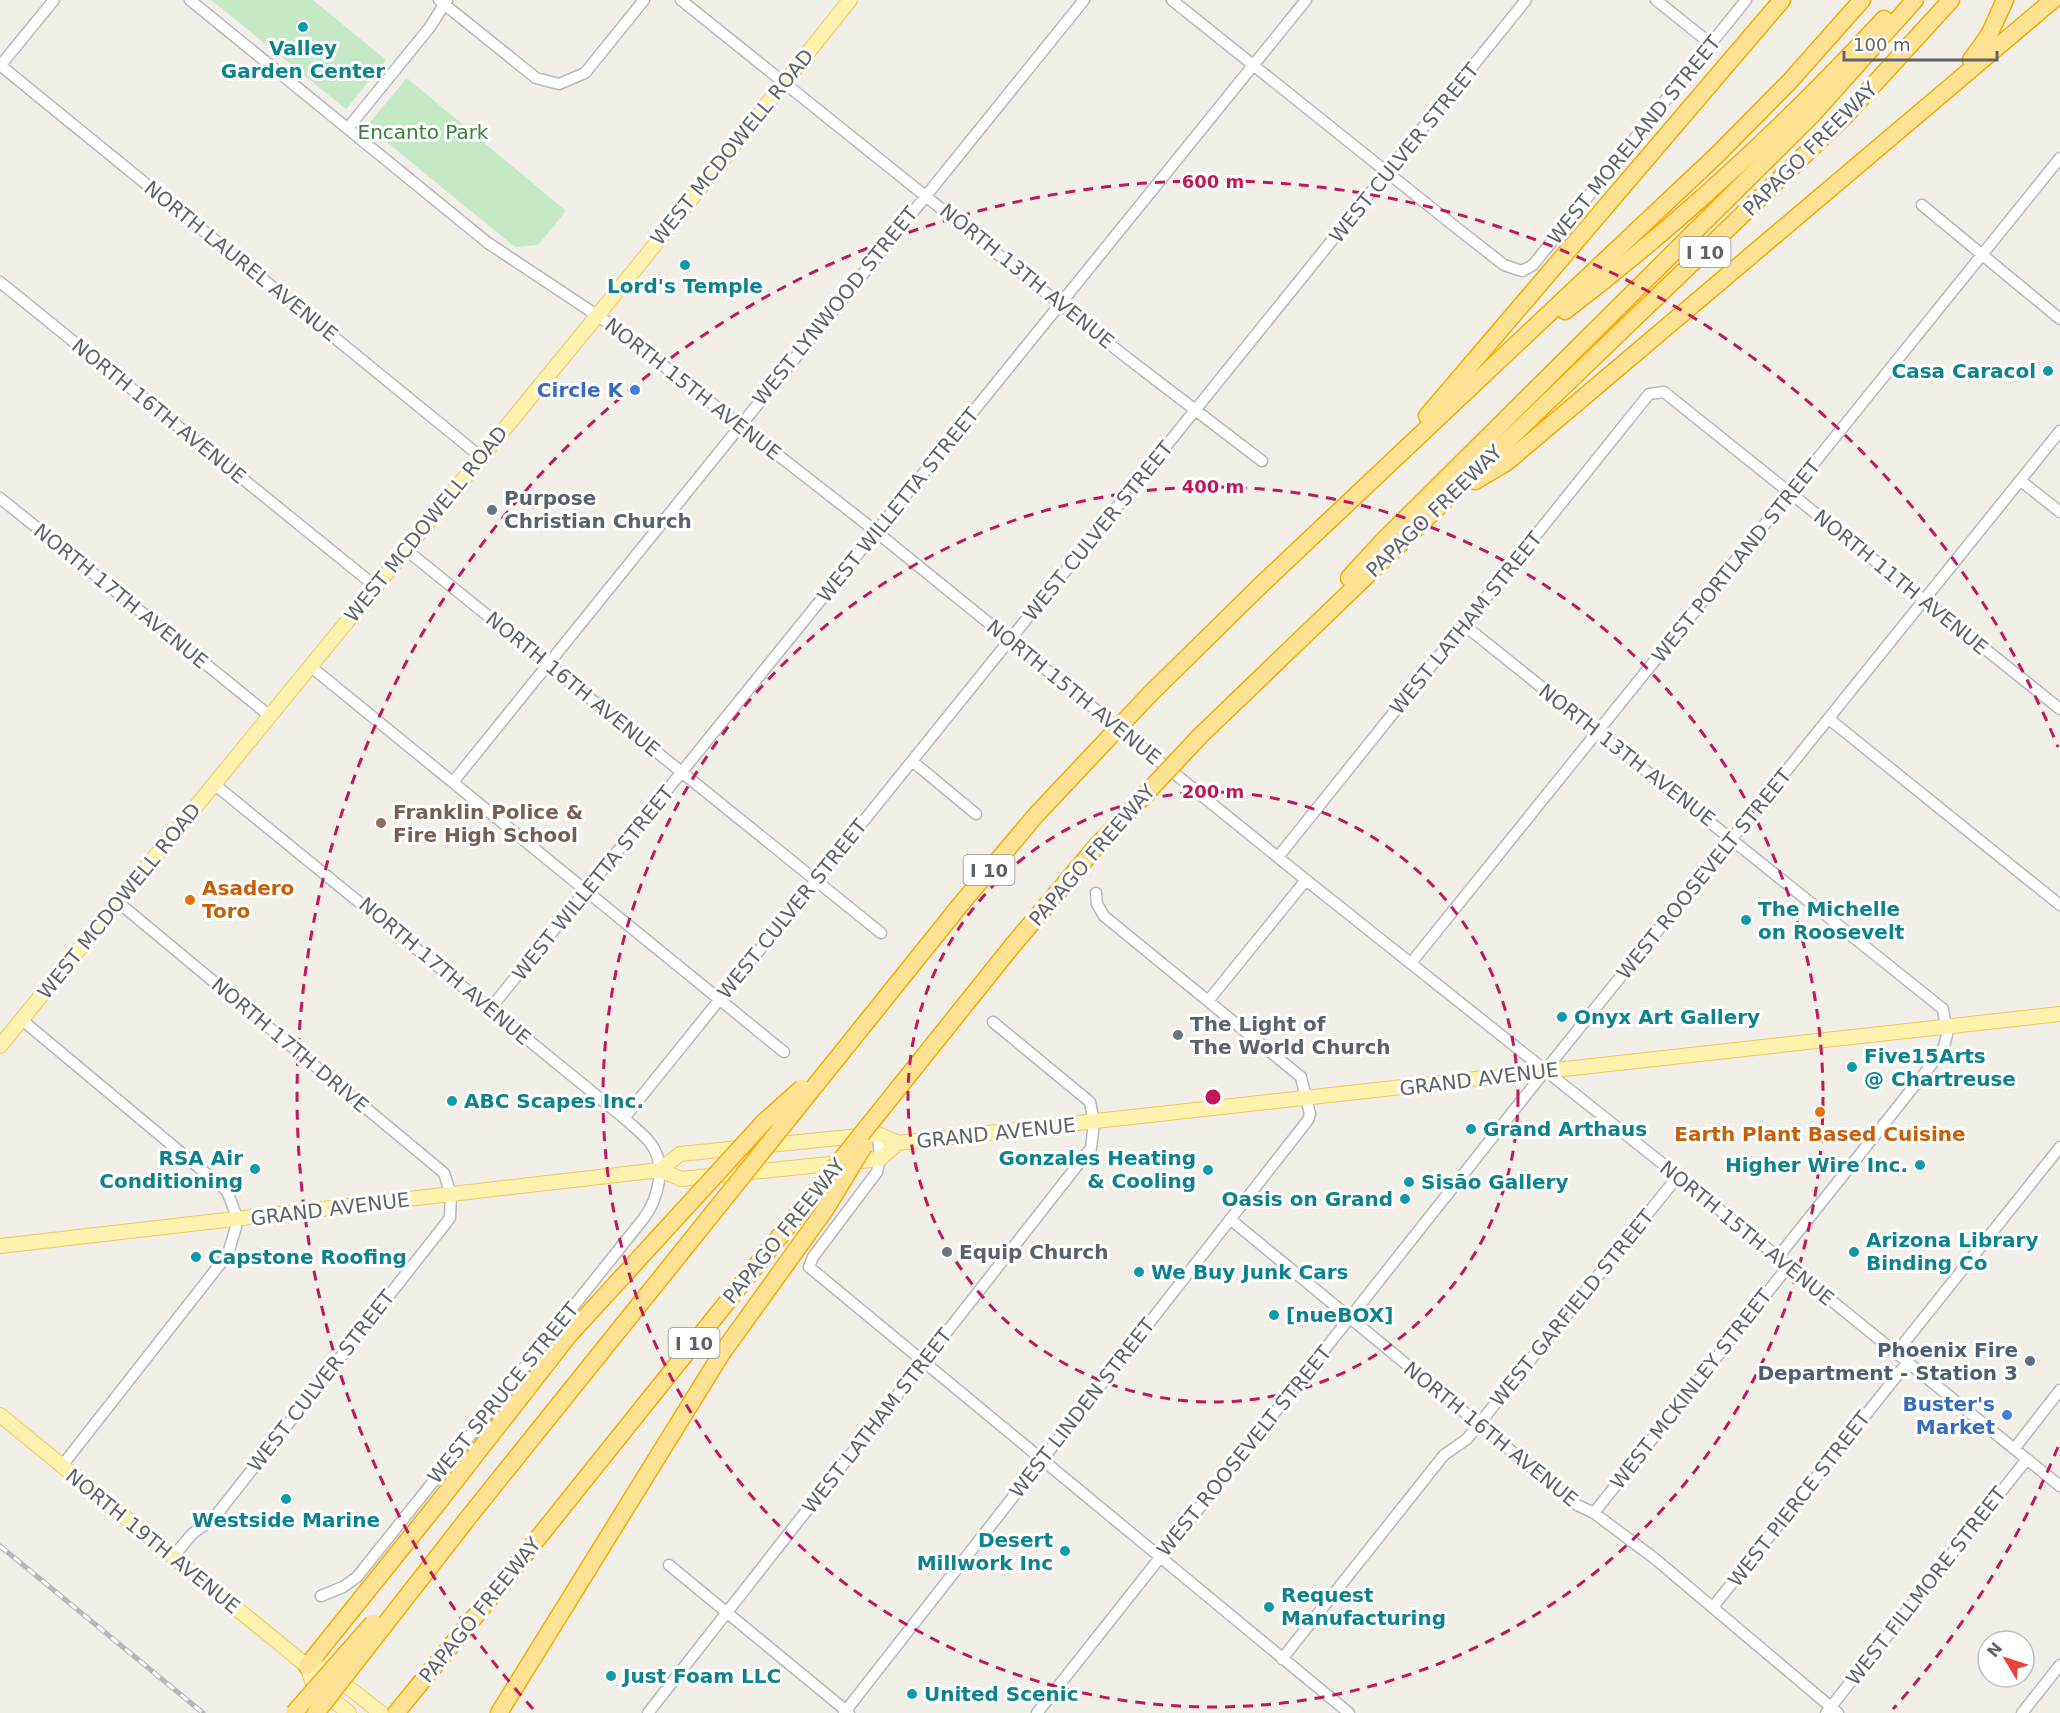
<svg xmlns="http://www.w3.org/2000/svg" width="2060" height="1713" font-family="'DejaVu Sans',sans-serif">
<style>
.green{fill:#c5e8c5}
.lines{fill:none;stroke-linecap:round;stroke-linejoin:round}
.minor-casing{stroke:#b5b8bc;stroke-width:13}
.major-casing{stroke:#f2c960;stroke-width:16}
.highway-casing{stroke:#f9ab00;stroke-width:19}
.minor{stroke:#fff;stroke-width:10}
.major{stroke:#fff2af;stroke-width:14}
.highway{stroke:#fde293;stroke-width:16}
.rail-casing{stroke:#b6b7b8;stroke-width:5}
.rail{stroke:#fff;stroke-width:3;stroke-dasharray:9;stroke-linecap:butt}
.highway-bridge-casing{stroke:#f9ab00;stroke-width:19;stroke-linecap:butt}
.highway-bridge{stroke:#fde293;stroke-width:16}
.ring{fill:none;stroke:#c2185b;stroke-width:3;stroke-dasharray:10 8}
.culture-dot{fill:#0f9aa8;stroke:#fff;stroke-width:2}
.shop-dot{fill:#3f7fe0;stroke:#fff;stroke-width:2}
.worship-dot{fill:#6b7280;stroke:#fff;stroke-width:2}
.education-dot{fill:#8d6e63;stroke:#fff;stroke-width:2}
.food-dot{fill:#e8710a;stroke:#fff;stroke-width:2}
.service-dot{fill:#5c6f8a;stroke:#fff;stroke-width:2}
.labels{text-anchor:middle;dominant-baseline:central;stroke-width:6;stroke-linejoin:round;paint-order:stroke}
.shield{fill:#fff;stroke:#8f9295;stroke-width:1.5}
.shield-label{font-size:18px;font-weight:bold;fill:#5f6368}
.culture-label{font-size:20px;font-weight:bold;fill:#0d838f;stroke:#fff;text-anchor:start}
.park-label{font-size:20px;fill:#348238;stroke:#fff}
.street-label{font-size:20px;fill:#5f6368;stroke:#fff}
.shop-label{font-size:20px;font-weight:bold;fill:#366cbe;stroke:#fff;text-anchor:end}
.worship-label{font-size:20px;font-weight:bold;fill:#5b616d;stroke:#fff;text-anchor:start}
.education-label{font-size:20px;font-weight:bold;fill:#785e54;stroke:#fff;text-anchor:start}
.food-label{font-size:20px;font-weight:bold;fill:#c56008;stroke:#fff;text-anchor:start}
.service-label{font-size:20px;font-weight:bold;fill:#4e5e75;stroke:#fff;text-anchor:end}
.centre{fill:#c2185b;stroke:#fff;stroke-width:3}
.ring-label{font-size:18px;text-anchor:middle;font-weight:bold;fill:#c2185b;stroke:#fff;stroke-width:6;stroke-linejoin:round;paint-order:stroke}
</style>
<rect width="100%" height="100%" fill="#f1efe8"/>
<!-- green -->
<path class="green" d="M 211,0 L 313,0 L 386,60 L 346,109 Z
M 407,78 L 566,211 L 538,245 L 515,247 L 367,126 Z"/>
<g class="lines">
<!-- minor casing -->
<g class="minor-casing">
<path id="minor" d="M 190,0 L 488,243 L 610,324 L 869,526 L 1306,880 L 1678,1176 L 2060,1486
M 439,0 L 536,78 L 559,84 L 585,73 L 644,0
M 681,0 L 1126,357 L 1262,461
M 1172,0 L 1453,225 L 1504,265 L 1522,271 L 1533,265 L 1746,0
M 1656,0 L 1711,44
M 0,65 L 481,457
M 0,66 L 54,0
M 348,128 L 430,27 L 447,0
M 1922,205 L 2060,319
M 0,282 L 375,586
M 2021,481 L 2060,512
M 0,498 L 270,716
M 405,549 L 881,933
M 1464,625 L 1943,1009 L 1947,1035 L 1943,1050 L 1778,1257
M 310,666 L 784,1052
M 1829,719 L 2060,905
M 912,761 L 976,814
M 453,782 L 1084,0
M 214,784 L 624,1118 C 632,1126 644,1134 651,1144 C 667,1165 658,1199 644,1218 L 357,1577 L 343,1587 L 321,1596
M 1278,857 L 1649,394 L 1664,392 L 2060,709
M 119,903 L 444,1173 L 451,1195 L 450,1218 L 214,1518 L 192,1534 L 172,1558
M 1411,963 L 2060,158
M 1208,1001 L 1306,880
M 490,1009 L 1306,0
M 22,1020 L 227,1191 L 238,1220 L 228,1254 L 61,1467
M 624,1118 L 1526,0
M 878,1134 L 880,1159 L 877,1172 L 813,1257 L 809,1267 L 1349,1713
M 1230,1219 L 1577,1505 L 1594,1513 L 1654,1558 L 1838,1713
M 1896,1353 L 2060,1147
M 2014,1449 L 2060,1390
M 1594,1513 L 1789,1265
M 669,1565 L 849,1713
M 1713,1607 L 1907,1363
M 1282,1659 L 1444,1455 L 1467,1439 L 1678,1176
M 648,1713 L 1091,1148 L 1094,1123 L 1090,1102 L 993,1022
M 844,1713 L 1308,1120 L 1310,1114 L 1301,1077 L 1104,916 L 1097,904 L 1096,893
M 1037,1713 L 1564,1047 L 2060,431
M 1826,1713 L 2027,1459
M 2022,1713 L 2060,1665"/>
</g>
<!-- major casing -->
<g class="major-casing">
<path id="major" d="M 0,1046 L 637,267 L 850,0
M 660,1170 L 680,1154 L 878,1134 L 898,1143 L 2060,1014
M 0,1246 L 660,1170 L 681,1179 L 880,1159 L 898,1143
M 0,1415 L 307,1666 L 325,1669 L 381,1713
M 307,1666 L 313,1684 L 349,1713"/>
</g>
<!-- highway casing -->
<g class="highway-casing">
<path id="highway" d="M 1971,60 L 1989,35 L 2005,0
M 1565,311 C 1680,223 1786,125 1884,19
M 1427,416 L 1782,0
M 1475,481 L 1507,462 L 2053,0
M 1349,578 L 1382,542 L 1813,114 L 1915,0
M 1150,694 L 1262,584 L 1718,154 L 1791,80 L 1862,0
M 1200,736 L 1844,117 L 1951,0
M 307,1666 L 438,1503
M 396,1713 L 486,1603
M 499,1713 L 722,1353"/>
</g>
<!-- minor -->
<use href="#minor" class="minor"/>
<!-- major -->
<use href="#major" class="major"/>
<!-- highway -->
<use href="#highway" class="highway"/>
<!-- rail casing -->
<g class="rail-casing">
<path id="rail" d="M 0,1546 L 203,1713"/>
</g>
<!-- rail -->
<use href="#rail" class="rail"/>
<!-- highway-bridge casing -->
<g class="highway-bridge-casing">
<path id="highway-bridge" d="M 722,1353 L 825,1210 L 864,1146
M 438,1503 L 569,1335 L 765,1121 L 802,1088
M 486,1603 L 1013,945 L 1095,848 L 1200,736
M 294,1713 L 373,1623
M 316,1713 L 468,1518 L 961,904 L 1036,815 L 1150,694"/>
</g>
<!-- highway-bridge -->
<use href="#highway-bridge" class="highway-bridge"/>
</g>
<!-- distance rings -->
<g class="ring">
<circle cx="1213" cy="1097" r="305"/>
<circle cx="1213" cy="1097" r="610"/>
<path d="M2058 1447A915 915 0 0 1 1893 1709M533 1709A915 915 0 1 1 2058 747"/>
</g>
<!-- markers -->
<g class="culture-dot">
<circle cx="303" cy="27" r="6"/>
<circle cx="685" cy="265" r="6"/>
<circle cx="2048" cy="371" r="6"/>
<circle cx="1746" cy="920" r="6"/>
<circle cx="1562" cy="1017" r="6"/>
<circle cx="1852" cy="1067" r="6"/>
<circle cx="452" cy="1101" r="6"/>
<circle cx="1471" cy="1129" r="6"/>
<circle cx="1920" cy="1165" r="6"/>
<circle cx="255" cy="1169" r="6"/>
<circle cx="1208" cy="1170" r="6"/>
<circle cx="1409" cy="1182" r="6"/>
<circle cx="1405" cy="1199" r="6"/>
<circle cx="1854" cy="1252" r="6"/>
<circle cx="196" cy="1257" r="6"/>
<circle cx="1139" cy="1272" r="6"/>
<circle cx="1274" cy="1315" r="6"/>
<circle cx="286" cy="1499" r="6"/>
<circle cx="1065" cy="1551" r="6"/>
<circle cx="1269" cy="1607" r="6"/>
<circle cx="611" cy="1676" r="6"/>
<circle cx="912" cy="1694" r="6"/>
</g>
<g class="shop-dot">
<circle cx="635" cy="390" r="6"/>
<circle cx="2007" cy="1415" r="6"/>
</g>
<g class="worship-dot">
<circle cx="492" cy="510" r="6"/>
<circle cx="1178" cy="1035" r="6"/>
<circle cx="947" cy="1252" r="6"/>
</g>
<circle class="education-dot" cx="381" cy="823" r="6"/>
<g class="food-dot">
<circle cx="190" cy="900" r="6"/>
<circle cx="1820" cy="1112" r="6"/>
</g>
<circle class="service-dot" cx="2030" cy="1361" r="6"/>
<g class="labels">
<!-- shield labels -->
<g class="shield">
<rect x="1679.5" y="237" width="51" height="30" rx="4.5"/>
<rect x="963.5" y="855" width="51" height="30" rx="4.5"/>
<rect x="668.5" y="1328" width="51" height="30" rx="4.5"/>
</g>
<g class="shield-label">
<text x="1705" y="252">I 10</text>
<text x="989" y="870">I 10</text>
<text x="694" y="1343">I 10</text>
</g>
<!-- culture labels -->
<g class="culture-label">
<text x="303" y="48" text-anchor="middle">Valley<tspan x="303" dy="23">Garden Center</tspan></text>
<text x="685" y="286" text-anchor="middle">Lord's Temple</text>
<text x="2036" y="371" text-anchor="end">Casa Caracol</text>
<text x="1758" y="909">The Michelle<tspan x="1758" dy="23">on Roosevelt</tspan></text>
<text x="1574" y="1017">Onyx Art Gallery</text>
<text x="1864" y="1056">Five15Arts<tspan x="1864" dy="23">@ Chartreuse</tspan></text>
<text x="464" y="1101">ABC Scapes Inc.</text>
<text x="1483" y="1129">Grand Arthaus</text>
<text x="243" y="1158" text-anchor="end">RSA Air<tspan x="243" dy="23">Conditioning</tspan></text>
<text x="1196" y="1158" text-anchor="end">Gonzales Heating<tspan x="1196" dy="23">&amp; Cooling</tspan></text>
<text x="1908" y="1165" text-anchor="end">Higher Wire Inc.</text>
<text x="1421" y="1182">Sisāo Gallery</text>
<text x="1393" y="1199" text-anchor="end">Oasis on Grand</text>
<text x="1866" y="1240">Arizona Library<tspan x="1866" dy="23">Binding Co</tspan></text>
<text x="208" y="1257">Capstone Roofing</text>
<text x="1151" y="1272">We Buy Junk Cars</text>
<text x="1286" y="1315">[nueBOX]</text>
<text x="286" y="1520" text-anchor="middle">Westside Marine</text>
<text x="1053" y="1540" text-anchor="end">Desert<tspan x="1053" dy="23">Millwork Inc</tspan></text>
<text x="1281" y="1595">Request<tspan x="1281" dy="23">Manufacturing</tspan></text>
<text x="623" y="1676">Just Foam LLC</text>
<text x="924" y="1694">United Scenic</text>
</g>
<!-- park labels -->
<g class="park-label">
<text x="423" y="132">Encanto Park</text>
</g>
<!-- street labels -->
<g class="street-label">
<text transform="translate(1634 140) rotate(-51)">WEST MORELAND STREET</text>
<text transform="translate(732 147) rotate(-51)">WEST MCDOWELL ROAD</text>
<text transform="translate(1810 149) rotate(-45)">PAPAGO FREEWAY</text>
<text transform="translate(1404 153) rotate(-51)">WEST CULVER STREET</text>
<text transform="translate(241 261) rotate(39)">NORTH LAUREL AVENUE</text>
<text transform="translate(1027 276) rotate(39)">NORTH 13TH AVENUE</text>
<text transform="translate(835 306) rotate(-51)">WEST LYNWOOD STREET</text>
<text transform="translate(693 389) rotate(38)">NORTH 15TH AVENUE</text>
<text transform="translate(159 411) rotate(39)">NORTH 16TH AVENUE</text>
<text transform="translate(898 505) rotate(-51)">WEST WILLETTA STREET</text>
<text transform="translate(1434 511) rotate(-44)">PAPAGO FREEWAY</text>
<text transform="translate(426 524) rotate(-51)">WEST MCDOWELL ROAD</text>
<text transform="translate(1098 531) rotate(-51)">WEST CULVER STREET</text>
<text transform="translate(1736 561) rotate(-51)">WEST PORTLAND STREET</text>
<text transform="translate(1901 582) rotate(39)">NORTH 11TH AVENUE</text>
<text transform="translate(121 596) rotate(39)">NORTH 17TH AVENUE</text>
<text transform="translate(1466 623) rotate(-51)">WEST LATHAM STREET</text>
<text transform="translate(573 684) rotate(39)">NORTH 16TH AVENUE</text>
<text transform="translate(1074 692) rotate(39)">NORTH 15TH AVENUE</text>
<text transform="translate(1627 755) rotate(38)">NORTH 13TH AVENUE</text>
<text transform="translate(1092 855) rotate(-49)">PAPAGO FREEWAY</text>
<text transform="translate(1704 874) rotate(-51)">WEST ROOSEVELT STREET</text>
<text transform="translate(593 883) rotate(-51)">WEST WILLETTA STREET</text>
<text transform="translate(119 901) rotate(-51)">WEST MCDOWELL ROAD</text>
<text transform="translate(792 909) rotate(-51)">WEST CULVER STREET</text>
<text transform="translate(445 971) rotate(40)">NORTH 17TH AVENUE</text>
<text transform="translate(290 1045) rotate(40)">NORTH 17TH DRIVE</text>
<text transform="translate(1479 1079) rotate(-7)">GRAND AVENUE</text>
<text transform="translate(996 1133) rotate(-6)">GRAND AVENUE</text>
<text transform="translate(330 1209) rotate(-7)">GRAND AVENUE</text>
<text transform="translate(784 1231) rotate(-51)">PAPAGO FREEWAY</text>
<text transform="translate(1747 1233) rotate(39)">NORTH 15TH AVENUE</text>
<text transform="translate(1572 1308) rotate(-51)">WEST GARFIELD STREET</text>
<text transform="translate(321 1381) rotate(-52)">WEST CULVER STREET</text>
<text transform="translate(1691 1389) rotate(-52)">WEST MCKINLEY STREET</text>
<text transform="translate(503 1393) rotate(-51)">WEST SPRUCE STREET</text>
<text transform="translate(1082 1408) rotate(-52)">WEST LINDEN STREET</text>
<text transform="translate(877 1421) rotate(-52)">WEST LATHAM STREET</text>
<text transform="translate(1491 1434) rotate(39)">NORTH 16TH AVENUE</text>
<text transform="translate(1244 1451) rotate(-51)">WEST ROOSEVELT STREET</text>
<text transform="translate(1799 1499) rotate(-52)">WEST PIERCE STREET</text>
<text transform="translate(153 1541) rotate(39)">NORTH 19TH AVENUE</text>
<text transform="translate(1926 1586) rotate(-52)">WEST FILLMORE STREET</text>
<text transform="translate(480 1610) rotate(-51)">PAPAGO FREEWAY</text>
</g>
<!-- shop labels -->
<g class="shop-label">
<text x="623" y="390">Circle K</text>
<text x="1995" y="1404">Buster's<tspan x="1995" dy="23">Market</tspan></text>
</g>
<!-- worship labels -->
<g class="worship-label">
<text x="504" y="498">Purpose<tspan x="504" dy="23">Christian Church</tspan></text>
<text x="1190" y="1024">The Light of<tspan x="1190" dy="23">The World Church</tspan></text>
<text x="959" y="1252">Equip Church</text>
</g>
<!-- education labels -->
<g class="education-label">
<text x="393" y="812">Franklin Police &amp;<tspan x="393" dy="23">Fire High School</tspan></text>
</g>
<!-- food labels -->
<g class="food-label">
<text x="202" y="888">Asadero<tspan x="202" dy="23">Toro</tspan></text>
<text x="1820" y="1134" text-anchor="middle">Earth Plant Based Cuisine</text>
</g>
<!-- service labels -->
<g class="service-label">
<text x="2018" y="1350">Phoenix Fire<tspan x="2018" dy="23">Department - Station 3</tspan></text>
</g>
</g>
<circle cx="1213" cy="1097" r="9" class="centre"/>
<g class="ring-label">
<text x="1213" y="188">600 m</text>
<text x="1213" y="493">400 m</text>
<text x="1213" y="798">200 m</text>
</g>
<!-- north arrow -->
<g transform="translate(2006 1659) rotate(309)"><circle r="28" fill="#ffffff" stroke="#bfc1c3" stroke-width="1.5"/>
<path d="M0-4.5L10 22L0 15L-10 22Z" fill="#ea4335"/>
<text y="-9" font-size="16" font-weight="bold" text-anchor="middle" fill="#5f6368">N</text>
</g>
<!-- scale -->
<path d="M1844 51v9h153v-9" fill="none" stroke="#5f6368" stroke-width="3"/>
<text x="1853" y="51" font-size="18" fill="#5f6368" stroke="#ffffff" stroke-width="4.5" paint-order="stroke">100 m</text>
</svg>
